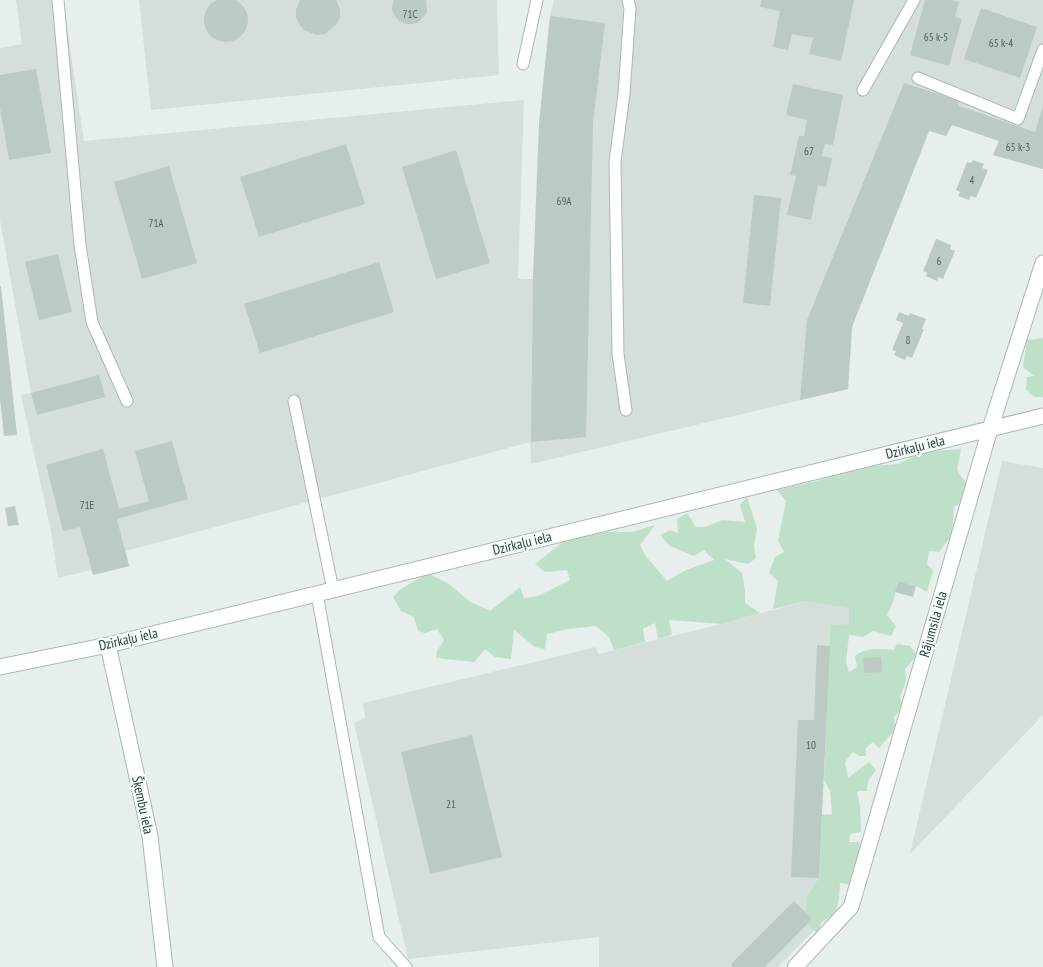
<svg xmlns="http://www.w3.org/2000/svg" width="1043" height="967" font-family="'PT Sans Narrow',sans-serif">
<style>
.built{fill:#d4dfda}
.green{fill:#bfe0c8}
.building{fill:#bbcac4}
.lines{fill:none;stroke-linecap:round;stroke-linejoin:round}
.lane-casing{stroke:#a8b8b2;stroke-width:13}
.street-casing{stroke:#a8b8b2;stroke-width:17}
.lane{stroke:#fff;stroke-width:11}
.street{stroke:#fff;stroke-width:15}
.labels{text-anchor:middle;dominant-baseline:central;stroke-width:4.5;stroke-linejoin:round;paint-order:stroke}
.number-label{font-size:11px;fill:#4a645c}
.street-label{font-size:14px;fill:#24423a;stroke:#f7fbf9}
</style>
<rect width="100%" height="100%" fill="#e6efeb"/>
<!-- built -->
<path class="built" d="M 16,0 L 63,0 L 84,141 L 524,100 L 518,279 L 533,279 L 550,16 L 554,0 L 1043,0 L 1043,169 L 993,155 L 999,141 L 952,125 L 929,131 L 852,327 L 848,389 L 531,464 L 530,442 L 126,551 L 129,566 L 93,575 L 91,570 L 58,578 L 50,526 L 21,395 L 31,393 L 0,220 L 0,48 L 22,44 Z
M 139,0 L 497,0 L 499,75 L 151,110 Z
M 1002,461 L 1043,468 L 1043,715 L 910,854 Z
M 805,601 L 849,607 L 850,624 L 830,625 L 816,928 L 778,967 L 599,967 L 599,937 L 408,959 L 354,723 L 365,718 L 363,703 L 596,647 L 598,654 L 722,624 Z"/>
<!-- green -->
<path class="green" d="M 1043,338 L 1043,397 L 1034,397 L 1026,390 L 1027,377 L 1034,376 L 1023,367 L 1027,340 Z
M 961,449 L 957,470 L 966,483 L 963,501 L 954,507 L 952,535 L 939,552 L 929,551 L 927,564 L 933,571 L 927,592 L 916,586 L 898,581 L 893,602 L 887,615 L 896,626 L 891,636 L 873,631 L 863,637 L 849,635 L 846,662 L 849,672 L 857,667 L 855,656 C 867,647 880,649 894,650 L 897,644 L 910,646 L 917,655 L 905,669 L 906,681 L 900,697 L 903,706 L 894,717 L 895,730 L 879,748 L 873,742 L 866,748 L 866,756 L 859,756 L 853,752 L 845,762 L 848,778 L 869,762 L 876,770 L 868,781 L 867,791 L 857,791 L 860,806 L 861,832 L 850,834 L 849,842 L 859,842 L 862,850 L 854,885 L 840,883 C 839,899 840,916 821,922 L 818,935 L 805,921 L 807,897 L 819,878 L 822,815 L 832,814 L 830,791 L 824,780 L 830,625 L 849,624 L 849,608 L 805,601 L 773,609 L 778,581 L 769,573 L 775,557 L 784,552 L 778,541 L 786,501 L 777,490 L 816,481 L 860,467 L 898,464 L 922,452 Z
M 747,497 L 757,528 L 754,547 L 756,558 L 748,564 L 725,559 L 742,573 L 745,591 L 745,603 L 760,613 L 722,624 L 669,620 L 672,635 L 658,639 L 655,623 L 643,629 L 645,642 L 614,650 L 609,637 L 596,626 L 568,629 L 547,634 L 545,649 L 535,647 L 514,630 L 511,659 L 495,657 L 485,649 L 474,662 L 436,658 L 437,651 L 444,640 L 437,629 L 425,633 L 418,631 L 414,617 L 401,611 L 393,597 L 401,589 L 428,573 L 449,584 L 469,601 L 490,611 L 520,587 L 524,598 L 538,596 L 570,580 L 567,570 L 545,572 L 535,564 L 564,541 L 604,532 L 632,532 L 655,525 L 640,545 L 645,555 L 667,581 L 686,570 L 714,560 L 704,550 L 694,556 L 670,546 L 660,535 L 670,530 L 678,533 L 677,519 L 687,513 L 696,527 L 705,527 L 722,520 L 745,522 L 740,505 Z"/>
<!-- building -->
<path class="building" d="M204 20a22 22 0 1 1 44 0a22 22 0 1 1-44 0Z
M 300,0 L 336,0 L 340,10 L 340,17 L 337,24 L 325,34 L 317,35 L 304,30 L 299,24 L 296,17 L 296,10 Z
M 393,0 L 426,0 L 427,12 L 419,22 L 413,24 L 406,24 L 399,21 L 395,16 L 392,10 Z
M 761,0 L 854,0 L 841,61 L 809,54 L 813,38 L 792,34 L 788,50 L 773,47 L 780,11 L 760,7 Z
M 925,0 L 952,0 L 959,2 L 955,17 L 962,19 L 949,66 L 910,55 Z
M 981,8 L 1037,27 L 1020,78 L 964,59 Z
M 550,16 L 605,23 L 593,123 L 586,437 L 531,442 L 533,279 L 539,123 Z
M 36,69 L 51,153 L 9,160 L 0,108 L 0,75 Z
M 904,83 L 959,101 L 959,106 L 1035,132 L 1043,106 L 1043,169 L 993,155 L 999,141 L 952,125 L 946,136 L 929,131 L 852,327 L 848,389 L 800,400 L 807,320 Z
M 793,84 L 843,95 L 833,145 L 825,144 L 822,156 L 832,158 L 826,187 L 818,185 L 811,220 L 787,215 L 796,176 L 790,175 L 799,136 L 804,136 L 807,120 L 786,115 Z
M 346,144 L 365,204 L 259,237 L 240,177 Z
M 456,150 L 490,263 L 436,279 L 402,167 Z
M 973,160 L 984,164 L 982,168 L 988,170 L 976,198 L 971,196 L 969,200 L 958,196 L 960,192 L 956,190 L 967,162 L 971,163 Z
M 169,166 L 197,263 L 142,279 L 114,182 Z
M 754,195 L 781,198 L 770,306 L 743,303 Z
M 936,239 L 951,245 L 950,249 L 955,251 L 943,279 L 938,277 L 937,281 L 926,276 L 927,273 L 923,271 Z
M 58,254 L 72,312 L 39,320 L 25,262 Z
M 379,262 L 394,312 L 260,353 L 244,304 Z
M 0,286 L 1,286 L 17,435 L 4,436 L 0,399 Z
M 899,312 L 909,316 L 910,313 L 926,319 L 922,329 L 924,329 L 912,358 L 907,356 L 905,360 L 894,355 L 896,351 L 892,350 L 903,323 L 896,320 Z
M 99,375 L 105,397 L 37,415 L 31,393 Z
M 172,441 L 188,499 L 117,519 L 129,566 L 93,575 L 80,527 L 63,531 L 46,465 L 103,449 L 119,509 L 149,501 L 135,451 Z
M 15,506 L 19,525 L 8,526 L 5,508 Z
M 898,581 L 916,586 L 913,597 L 895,592 Z
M 817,645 L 830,646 L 819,878 L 791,877 L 798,720 L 814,720 Z
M 881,657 L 882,672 L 864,673 L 863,658 Z
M 472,735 L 502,857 L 430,874 L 401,752 Z
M 794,901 L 812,919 L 765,967 L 733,967 L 731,964 Z"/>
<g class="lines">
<!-- lane casing -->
<g class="lane-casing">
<path id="lane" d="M 58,0 L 80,245 L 92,322 L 127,401
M 523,64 L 537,0
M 918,78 L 1018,119 L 1043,50
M 863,90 L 914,0
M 294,401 L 333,590
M 626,410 L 618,354 L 615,162 L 624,94 L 630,8 L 628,0
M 317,594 L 379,937 L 406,967"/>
</g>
<!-- street casing -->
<g class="street-casing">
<path id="street" d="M 108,645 L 150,836 L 165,967
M 0,667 L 108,645 L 1043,416
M 795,967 L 851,907 L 990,429 L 1043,263"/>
</g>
<!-- lane -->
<use href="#lane" class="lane"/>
<!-- street -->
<use href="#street" class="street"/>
</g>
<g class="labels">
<!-- number labels -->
<g class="number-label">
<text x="410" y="14">71C</text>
<text x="936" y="37">65 k-5</text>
<text x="1001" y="43">65 k-4</text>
<text x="1018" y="147">65 k-3</text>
<text x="809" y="151">67</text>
<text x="972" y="180">4</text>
<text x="564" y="201">69A</text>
<text x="156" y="223">71A</text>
<text x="939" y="261">6</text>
<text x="908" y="340">8</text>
<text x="87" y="505">71E</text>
<text x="811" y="745">10</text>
<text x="451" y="804">21</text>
</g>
<!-- street labels -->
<g class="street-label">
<text transform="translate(915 447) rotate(-14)">Dzirkaļu iela</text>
<text transform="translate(522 543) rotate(-14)">Dzirkaļu iela</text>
<text transform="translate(933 624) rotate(-74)">Rājumsila iela</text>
<text transform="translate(128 639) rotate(-13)">Dzirkaļu iela</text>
<text transform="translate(143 805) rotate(78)">Šķembu iela</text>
</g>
</g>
</svg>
